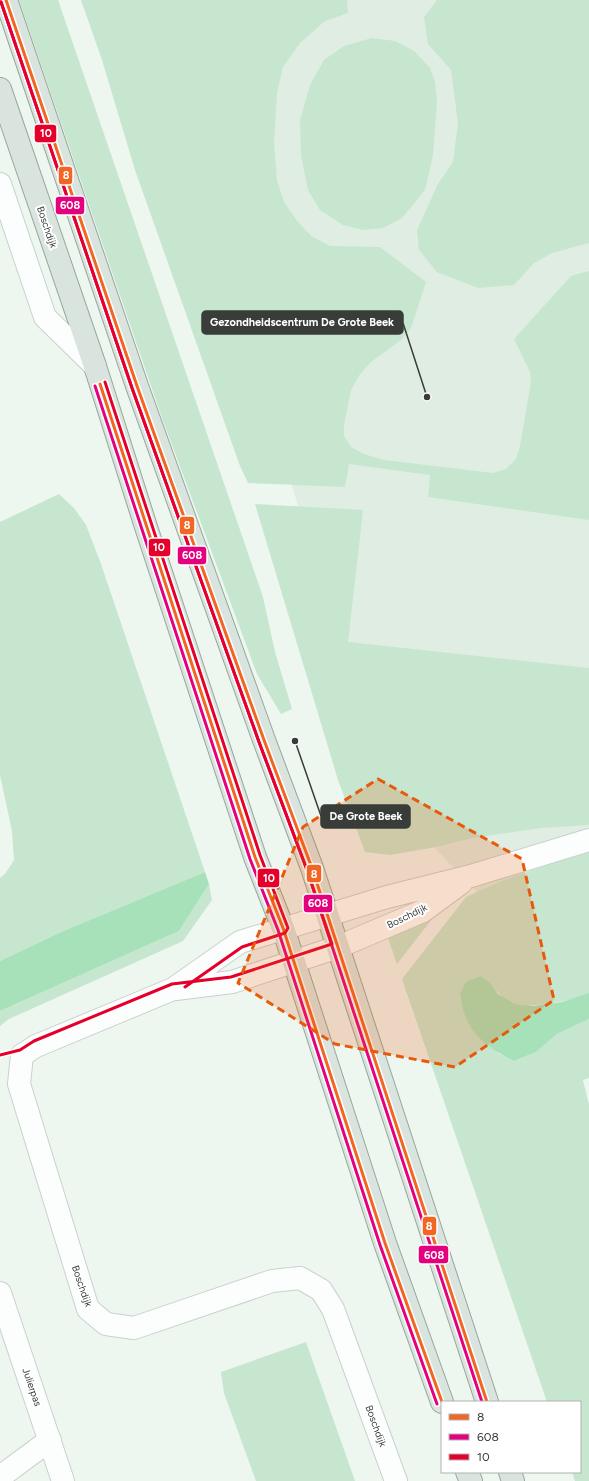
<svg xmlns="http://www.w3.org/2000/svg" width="589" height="1481" font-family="Figtree,sans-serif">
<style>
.built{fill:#dfede2}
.green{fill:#c6e6cf}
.water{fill:#a7e1b9}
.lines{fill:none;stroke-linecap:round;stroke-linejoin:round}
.minor-casing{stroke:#cad1cc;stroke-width:24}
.major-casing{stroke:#95a89c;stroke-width:24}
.minor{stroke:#fcfefd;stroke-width:22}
.major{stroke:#dae4de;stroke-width:22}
.bus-1-casing{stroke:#fff;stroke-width:6}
.bus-2-casing{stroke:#fff;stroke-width:6}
.bus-3-casing{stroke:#fff;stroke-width:6}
.bus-1{stroke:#f26522;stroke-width:3}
.bus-2{stroke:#e5007d;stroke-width:3}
.bus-3{stroke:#e4002b;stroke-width:3}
.marked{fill:#e8590c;fill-opacity:0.2;stroke:#e8590c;stroke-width:3;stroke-dasharray:8 5;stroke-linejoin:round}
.labels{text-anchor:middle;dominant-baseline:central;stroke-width:4;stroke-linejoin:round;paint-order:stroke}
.street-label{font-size:10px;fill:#383d39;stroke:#fff}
.leader{fill:none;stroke:#383d39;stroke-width:1.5}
.callout-dot{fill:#383d39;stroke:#fff;stroke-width:1.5}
.callout{fill:#383d39;stroke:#383d39;stroke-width:1.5}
.callout-label{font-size:11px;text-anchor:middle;font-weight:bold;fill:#fff}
.line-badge{stroke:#fff;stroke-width:1.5}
.badge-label{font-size:11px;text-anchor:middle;font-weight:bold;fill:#fff}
</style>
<rect width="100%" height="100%" fill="#eef6f0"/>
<!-- built -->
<path class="built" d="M 146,0 L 589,0 L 589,1012 L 385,795 Z"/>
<!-- green -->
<path class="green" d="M 19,0 L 58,0 L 263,597 L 275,652 L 292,709 L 281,714 L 257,674 L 162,418 Z
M 81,0 L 347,0 L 348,13 L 325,21 L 300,43 L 283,67 L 277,92 L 274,143 L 277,181 L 284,202 L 298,222 L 311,236 L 330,246 L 380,247 L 426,282 L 411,328 L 401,340 L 371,362 L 360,374 L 351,390 L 344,425 L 344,436 L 351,447 L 364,454 L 384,460 L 493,473 L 506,469 L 516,459 L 520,446 L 531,382 L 530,372 L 514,339 L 571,276 L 589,271 L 589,520 L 428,497 L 430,475 L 349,464 L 345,487 L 248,483 L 240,466 L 135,170 L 102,60 Z
M 437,0 L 589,0 L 589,243 L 552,253 L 534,263 L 514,285 L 478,288 L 437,272 L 419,250 L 417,230 L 438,184 L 453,162 L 458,123 L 451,70 L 428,44 L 424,17 Z
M 372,38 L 395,41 L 414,51 L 430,68 L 435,82 L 437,101 L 433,155 L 425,190 L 402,218 L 383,228 L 363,230 L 343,225 L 320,210 L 308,190 L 301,156 L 300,120 L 310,85 L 324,60 L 344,46 Z
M 59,494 L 74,508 L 86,525 L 101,564 L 205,872 L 61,932 L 0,961 L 0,878 L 5,874 L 14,860 L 12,831 L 0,775 L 0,522 Z
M 255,504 L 363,510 L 348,642 L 589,668 L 589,825 L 541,828 L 472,838 L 436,847 L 390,855 L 365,852 L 338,780 Z
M 589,850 L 589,993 C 576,1001 530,1008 515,1004 C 505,1000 497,993 491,984 L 498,1053 L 514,1061 L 536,1052 L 557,1034 L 589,1019 L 589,1078 L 583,1080 L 589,1105 L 589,1481 L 575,1481 L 572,1472 L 580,1472 L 580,1402 L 547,1402 L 402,979 L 466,897 L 499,882 Z
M 209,884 L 212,900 L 183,941 L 9,1019 L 0,1026 L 0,1011 L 179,931 Z
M 439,910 L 397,964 L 387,935 Z
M 306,1342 L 355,1481 L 256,1481 L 224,1393 L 221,1372 Z"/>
<!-- water -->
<path class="water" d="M 205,872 L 209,884 L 179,931 L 0,1011 L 0,961 L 61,932 Z
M 481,976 L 491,984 L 498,994 L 515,1004 L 534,1006 L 562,1002 L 589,993 L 589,1019 L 557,1034 L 536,1052 L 514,1061 C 494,1051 473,1038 465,1015 C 462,1008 462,1001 460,994 L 466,982 Z"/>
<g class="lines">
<!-- minor casing -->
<g class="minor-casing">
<path id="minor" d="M 0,184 L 45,317 L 95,366
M 176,989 L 232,982 L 338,947 L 423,911 L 461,883
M 0,1293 L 63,1481
M 0,1477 L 50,1440
M 396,1481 L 333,1309 L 321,1290 L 300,1278 L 272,1281 L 134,1328 L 106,1324 L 88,1309 L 19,1084 L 22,1055 L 36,1046 L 173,989 L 240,942 L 387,897 L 471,876 L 589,840"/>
</g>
<!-- major casing -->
<g class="major-casing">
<path id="major" d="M 6,0 L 137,386 L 264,740 L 312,868 L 487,1402
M 0,89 L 95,366 L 146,527 L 255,857 L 283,928 L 385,1243 L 442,1402
M 467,1472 L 471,1481
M 510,1472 L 513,1481"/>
</g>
<!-- minor -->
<use href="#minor" class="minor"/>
<!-- major -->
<use href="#major" class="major"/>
<!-- bus-1 casing -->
<g class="bus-1-casing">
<path id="bus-1" d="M 6,0 L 137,386 L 264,740 L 312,868 L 487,1402
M 100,384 L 255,857 L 283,928 L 385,1243 L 442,1402"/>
</g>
<!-- bus-2 casing -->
<g class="bus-2-casing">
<path id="bus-2" d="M 1,2 L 132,388 L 259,742 L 307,870 L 482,1402
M 95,386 L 250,859 L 278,930 L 380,1245 L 437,1404"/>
</g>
<!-- bus-3 casing -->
<g class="bus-3-casing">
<path id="bus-3" d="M 105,382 L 260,855 L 288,928 L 285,933 L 242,947 L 185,987
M 0,1055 L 20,1050 L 34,1041 L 172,984 L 231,977 L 332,944 L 307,870 L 259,742 L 132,388 L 1,2"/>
</g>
<!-- bus-1 -->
<use href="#bus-1" class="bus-1"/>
<!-- bus-2 -->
<use href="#bus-2" class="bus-2"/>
<!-- bus-3 -->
<use href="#bus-3" class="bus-3"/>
</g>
<!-- marked area -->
<path class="marked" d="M 378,779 L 522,859 L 554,1000 L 455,1067 L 335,1044 L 238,983 L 303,827 Z"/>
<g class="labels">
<!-- street labels -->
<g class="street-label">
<text transform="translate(47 227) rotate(71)">Boschdijk</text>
<text transform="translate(407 916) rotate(-26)">Boschdijk</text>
<text transform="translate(82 1286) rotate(71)">Boschdijk</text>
<text transform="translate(32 1387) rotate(71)">Julierpas</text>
<text transform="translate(376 1426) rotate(70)">Boschdijk</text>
</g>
</g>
<!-- callouts -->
<path class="leader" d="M427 397L403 323M295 741L321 816"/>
<g class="callout-dot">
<circle cx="427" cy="397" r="4"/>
<circle cx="295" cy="741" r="4"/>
</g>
<g class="callout">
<rect x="202" y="311" width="201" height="23" rx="4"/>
<rect x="321" y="805" width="89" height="23" rx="4"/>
</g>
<g class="callout-label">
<text x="302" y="326">Gezondheidscentrum De Grote Beek</text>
<text x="366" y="820">De Grote Beek</text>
</g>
<g class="line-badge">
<rect x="34" y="124" width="23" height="19" rx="4" fill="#e4002b"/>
<rect x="58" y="166" width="15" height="19" rx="4" fill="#f26522"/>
<rect x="55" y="196" width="30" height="19" rx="4" fill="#e5007d"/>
<rect x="179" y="516" width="16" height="19" rx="4" fill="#f26522"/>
<rect x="148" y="538" width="23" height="19" rx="4" fill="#e4002b"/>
<rect x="177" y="546" width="30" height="19" rx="4" fill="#e5007d"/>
<rect x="306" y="864" width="16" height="19" rx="4" fill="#f26522"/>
<rect x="257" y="868" width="23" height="20" rx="4" fill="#e4002b"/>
<rect x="303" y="894" width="30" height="19" rx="4" fill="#e5007d"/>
<rect x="422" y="1216" width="15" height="20" rx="4" fill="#f26522"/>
<rect x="418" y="1245" width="31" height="19" rx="4" fill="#e5007d"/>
</g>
<g class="badge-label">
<text x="46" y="137">10</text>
<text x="66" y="179">8</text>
<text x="70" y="209">608</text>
<text x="187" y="529">8</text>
<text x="159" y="551">10</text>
<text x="192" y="559">608</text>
<text x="314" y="878">8</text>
<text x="269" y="882">10</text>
<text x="318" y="907">608</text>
<text x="429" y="1230">8</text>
<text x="434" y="1259">608</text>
</g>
<!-- legend -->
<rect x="441" y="1401" width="140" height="72" fill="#ffffff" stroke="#afb1b0"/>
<rect x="449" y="1414" width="20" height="6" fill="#f26522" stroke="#afb1b0"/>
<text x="477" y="1421" font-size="12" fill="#383d39">8</text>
<rect x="449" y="1434" width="20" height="6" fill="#e5007d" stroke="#afb1b0"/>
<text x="477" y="1441" font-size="12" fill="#383d39">608</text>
<rect x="449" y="1454" width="20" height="6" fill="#e4002b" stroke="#afb1b0"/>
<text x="477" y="1461" font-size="12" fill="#383d39">10</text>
</svg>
